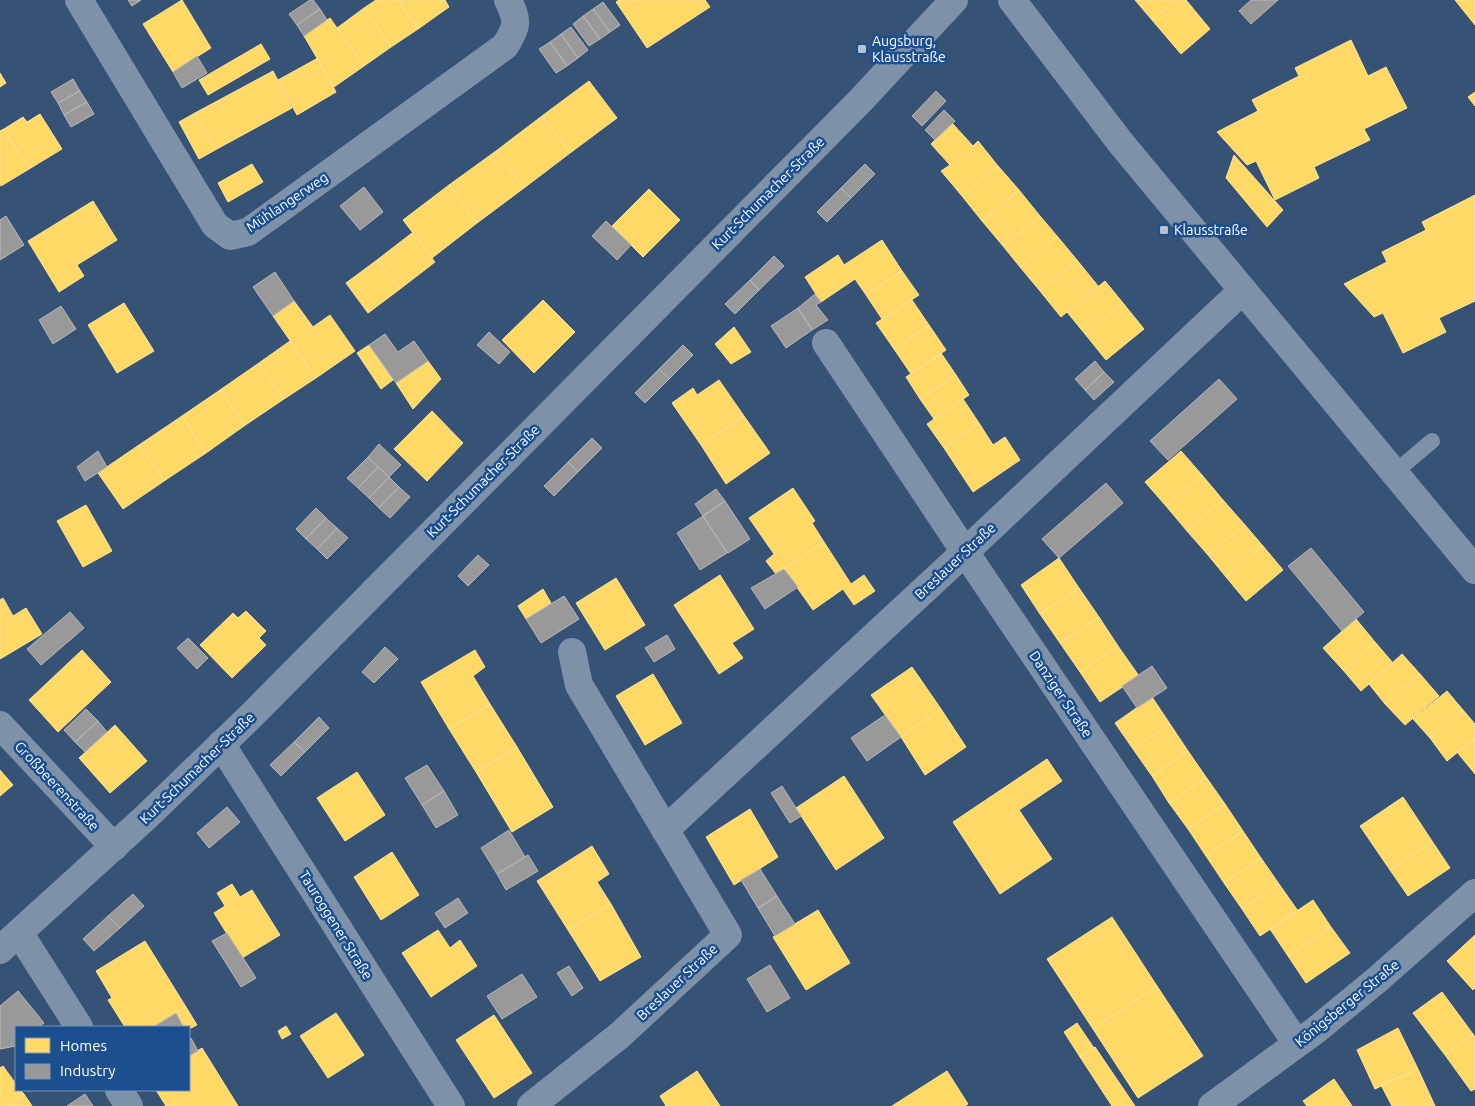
<svg xmlns="http://www.w3.org/2000/svg" width="1475" height="1106" font-family="Ubuntu,sans-serif">
<style>
.homes{fill:#ffd966;stroke:#ffe494}
.industry{fill:#999;stroke:#b8b8b8}
.lines{fill:none;stroke-linecap:round;stroke-linejoin:round}
.service{stroke:#7d92a8;stroke-width:16}
.minor{stroke:#7d92a8;stroke-width:28}
.poi-dot{fill:#b9c2ce;stroke:#1b4f8f;stroke-width:2}
.labels{text-anchor:middle;dominant-baseline:central;stroke-width:5;stroke-linejoin:round;paint-order:stroke}
.poi-label{font-size:14px;fill:#fff;stroke:#1b4f8f;text-anchor:start}
.street-label{font-size:14px;fill:#fff;stroke:#1b4f8f}
</style>
<rect width="100%" height="100%" fill="#365274"/>
<!-- homes -->
<path class="homes" d="M 182,0 L 211,48 L 173,72 L 143,24 Z
M 376,0 L 398,0 L 418,29 L 391,47 L 364,8 Z
M 398,0 L 445,0 L 449,7 L 418,29 Z
M 619,0 L 705,0 L 710,7 L 647,48 L 616,2 Z
M 1135,0 L 1176,0 L 1152,20 Z
M 1176,0 L 1186,0 L 1210,29 L 1181,54 L 1152,20 Z
M 1455,0 L 1475,0 L 1475,25 Z
M 364,8 L 391,47 L 364,66 L 337,28 Z
M 330,18 L 364,66 L 334,87 L 304,36 Z
M 1351,40 L 1368,76 L 1386,67 L 1407,108 L 1364,129 L 1370,140 L 1314,167 L 1319,178 L 1275,200 L 1256,161 L 1247,165 L 1217,132 L 1258,111 L 1252,100 L 1299,76 L 1295,68 Z
M 261,44 L 270,59 L 208,95 L 199,80 Z
M 318,58 L 336,92 L 297,115 L 278,80 Z
M 273,71 L 292,108 L 215,150 L 195,113 Z
M 0,73 L 6,83 L 0,87 Z
M 589,81 L 617,118 L 570,153 L 542,116 Z
M 1475,92 L 1475,106 L 1468,97 Z
M 195,113 L 215,150 L 199,159 L 179,122 Z
M 40,114 L 62,149 L 29,169 L 4,129 L 23,117 L 27,122 Z
M 542,116 L 570,153 L 524,188 L 496,151 Z
M 952,123 L 973,146 L 978,141 L 998,166 L 962,196 L 941,171 L 950,165 L 931,144 Z
M 4,129 L 29,169 L 1,186 L 0,184 L 0,131 Z
M 496,151 L 524,188 L 477,223 L 449,185 Z
M 1234,155 L 1283,210 L 1267,227 L 1226,178 Z
M 252,164 L 263,182 L 228,202 L 218,183 Z
M 998,166 L 1019,190 L 982,221 L 962,196 Z
M 449,185 L 477,223 L 432,258 L 403,220 Z
M 649,189 L 680,220 L 643,257 L 612,226 Z
M 1019,190 L 1040,216 L 1003,246 L 982,221 Z
M 1475,195 L 1475,301 L 1439,318 L 1446,332 L 1403,353 L 1383,313 L 1374,317 L 1344,284 L 1387,262 L 1382,252 L 1426,230 L 1422,222 Z
M 93,201 L 117,240 L 77,265 L 84,276 L 59,292 L 28,241 Z
M 1040,216 L 1057,236 L 1020,267 L 1003,246 Z
M 412,233 L 435,262 L 400,289 L 377,260 Z
M 1057,236 L 1077,260 L 1040,291 L 1020,267 Z
M 882,240 L 902,271 L 866,295 L 855,279 L 821,302 L 805,277 L 838,255 L 844,265 Z
M 377,260 L 400,289 L 368,313 L 346,283 Z
M 1077,260 L 1098,286 L 1061,317 L 1040,291 Z
M 902,271 L 919,295 L 882,319 L 866,295 Z
M 1105,281 L 1123,303 L 1085,334 L 1067,312 Z
M 543,300 L 575,332 L 534,373 L 502,340 Z
M 912,300 L 929,325 L 894,349 L 876,323 Z
M 294,301 L 313,327 L 330,315 L 355,351 L 316,378 L 273,316 Z
M 124,303 L 154,351 L 117,373 L 88,325 Z
M 1123,303 L 1144,329 L 1106,360 L 1085,334 Z
M 929,325 L 946,350 L 911,374 L 894,349 Z
M 734,327 L 751,352 L 731,364 L 715,344 Z
M 290,341 L 316,378 L 284,399 L 259,363 Z
M 369,345 L 393,380 L 381,389 L 357,353 Z
M 941,353 L 956,375 L 920,399 L 906,377 Z
M 428,361 L 441,379 L 413,409 L 396,383 Z
M 259,363 L 284,399 L 244,426 L 220,390 Z
M 956,375 L 969,395 L 934,419 L 920,399 Z
M 719,380 L 744,416 L 701,445 L 672,403 L 693,388 L 697,395 Z
M 220,390 L 244,426 L 206,453 L 182,416 Z
M 963,399 L 979,423 L 944,448 L 927,424 Z
M 432,411 L 463,443 L 427,481 L 394,449 Z
M 182,416 L 206,453 L 164,481 L 139,445 Z
M 744,416 L 770,453 L 726,484 L 701,445 Z
M 979,423 L 993,445 L 1005,437 L 1020,460 L 973,492 L 944,448 Z
M 139,445 L 164,481 L 123,509 L 98,473 Z
M 1181,451 L 1202,475 L 1166,506 L 1145,482 Z
M 1202,475 L 1223,500 L 1187,531 L 1166,506 Z
M 793,488 L 815,521 L 812,523 L 824,542 L 776,574 L 766,561 L 774,554 L 749,518 Z
M 1223,500 L 1245,525 L 1208,555 L 1187,531 Z
M 86,505 L 112,551 L 83,567 L 57,521 Z
M 1245,525 L 1263,546 L 1226,577 L 1208,555 Z
M 824,542 L 851,584 L 864,575 L 875,591 L 854,605 L 843,589 L 813,610 L 784,569 Z
M 1263,546 L 1283,570 L 1246,601 L 1226,577 Z
M 1059,558 L 1079,588 L 1040,614 L 1021,585 Z
M 720,575 L 754,629 L 732,643 L 743,658 L 719,674 L 674,605 Z
M 616,578 L 645,625 L 605,650 L 576,603 Z
M 1079,588 L 1099,617 L 1060,643 L 1040,614 Z
M 543,589 L 551,603 L 526,619 L 518,606 Z
M 3,598 L 13,616 L 26,608 L 42,634 L 0,659 L 0,600 Z
M 246,611 L 266,631 L 259,638 L 266,645 L 232,678 L 200,645 L 233,613 L 238,618 Z
M 1099,617 L 1118,646 L 1080,672 L 1060,643 Z
M 1356,619 L 1375,642 L 1343,670 L 1323,648 Z
M 1375,642 L 1393,663 L 1361,691 L 1343,670 Z
M 1118,646 L 1139,676 L 1100,702 L 1080,672 Z
M 82,650 L 111,682 L 58,732 L 29,700 Z
M 475,650 L 485,667 L 473,676 L 490,704 L 449,729 L 421,682 Z
M 1402,654 L 1420,674 L 1385,704 L 1369,684 Z
M 912,667 L 941,709 L 901,737 L 871,695 Z
M 653,674 L 682,723 L 645,745 L 616,696 Z
M 1420,674 L 1439,696 L 1405,725 L 1385,704 Z
M 1447,691 L 1463,710 L 1430,738 L 1413,719 Z
M 1152,697 L 1170,724 L 1133,749 L 1115,723 Z
M 490,704 L 517,747 L 476,772 L 449,729 Z
M 941,709 L 966,747 L 925,775 L 901,737 Z
M 1463,710 L 1475,724 L 1475,738 L 1447,761 L 1430,738 Z
M 1170,724 L 1188,751 L 1152,776 L 1133,749 Z
M 115,725 L 147,761 L 110,793 L 79,758 Z
M 1475,738 L 1475,774 L 1457,752 Z
M 517,747 L 553,807 L 512,832 L 476,772 Z
M 1188,751 L 1206,777 L 1169,803 L 1152,776 Z
M 1047,759 L 1062,781 L 1019,810 L 1052,859 L 1000,894 L 953,822 Z
M 0,770 L 13,785 L 0,796 Z
M 357,772 L 385,815 L 345,841 L 317,798 Z
M 844,776 L 884,838 L 836,870 L 796,808 Z
M 1206,777 L 1225,804 L 1188,829 L 1169,803 Z
M 1403,797 L 1432,841 L 1390,870 L 1360,826 Z
M 1225,804 L 1243,831 L 1206,856 L 1188,829 Z
M 750,809 L 778,857 L 734,885 L 706,837 Z
M 1243,831 L 1261,858 L 1224,883 L 1206,856 Z
M 1432,841 L 1450,868 L 1408,896 L 1390,870 Z
M 592,846 L 609,874 L 597,882 L 611,904 L 568,930 L 537,881 Z
M 392,852 L 419,895 L 381,920 L 354,877 Z
M 1261,858 L 1279,884 L 1242,909 L 1224,883 Z
M 232,884 L 240,897 L 252,890 L 280,935 L 242,958 L 214,913 L 225,906 L 217,893 Z
M 1279,884 L 1298,911 L 1260,936 L 1242,909 Z
M 1313,900 L 1331,927 L 1288,956 L 1270,929 Z
M 611,904 L 641,957 L 600,981 L 568,930 Z
M 818,910 L 850,963 L 806,990 L 773,937 Z
M 1112,917 L 1157,986 L 1093,1029 L 1047,959 Z
M 1331,927 L 1350,953 L 1306,983 L 1288,956 Z
M 438,930 L 450,948 L 460,940 L 477,966 L 431,997 L 402,953 Z
M 1475,935 L 1475,988 L 1473,990 L 1447,961 Z
M 145,941 L 186,1007 L 153,1027 L 125,1027 L 108,1000 L 112,998 L 96,971 Z
M 1157,986 L 1203,1056 L 1138,1098 L 1093,1029 Z
M 1442,992 L 1473,1034 L 1445,1055 L 1413,1013 Z
M 186,1007 L 197,1025 L 189,1029 L 189,1027 L 184,1027 L 176,1013 Z
M 336,1013 L 364,1055 L 328,1078 L 300,1036 Z
M 494,1015 L 532,1073 L 494,1098 L 456,1040 Z
M 1077,1023 L 1094,1048 L 1080,1057 L 1064,1032 Z
M 286,1026 L 291,1034 L 282,1039 L 278,1031 Z
M 1398,1028 L 1418,1069 L 1375,1089 L 1357,1050 Z
M 1473,1034 L 1475,1037 L 1475,1089 L 1471,1091 L 1445,1055 Z
M 1095,1047 L 1135,1106 L 1112,1106 L 1080,1057 Z
M 202,1048 L 238,1106 L 166,1106 L 156,1090 L 189,1090 L 189,1056 Z
M 3,1066 L 16,1084 L 16,1090 L 20,1090 L 24,1094 L 8,1106 L 0,1106 L 0,1068 Z
M 1418,1069 L 1435,1106 L 1392,1106 L 1381,1085 Z
M 697,1071 L 720,1106 L 666,1106 L 660,1096 Z
M 947,1071 L 968,1104 L 965,1106 L 892,1106 Z
M 1334,1079 L 1352,1106 L 1307,1106 L 1303,1101 Z
M 24,1094 L 32,1106 L 8,1106 Z"/>
<!-- industry -->
<path class="industry" d="M 128,0 L 141,0 L 132,6 Z
M 310,0 L 313,0 L 320,9 L 297,25 L 289,14 Z
M 1251,0 L 1278,0 L 1251,24 L 1239,11 Z
M 603,2 L 620,25 L 610,32 L 593,9 Z
M 320,9 L 327,20 L 304,36 L 297,25 Z
M 593,9 L 610,32 L 600,39 L 583,16 Z
M 583,16 L 600,39 L 589,46 L 573,24 Z
M 571,27 L 588,50 L 578,58 L 561,34 Z
M 561,34 L 578,58 L 567,66 L 550,42 Z
M 550,42 L 567,66 L 556,73 L 539,49 Z
M 197,56 L 207,73 L 182,88 L 173,72 Z
M 73,79 L 80,91 L 58,103 L 51,92 Z
M 80,91 L 87,102 L 64,115 L 58,103 Z
M 936,91 L 946,101 L 922,126 L 912,116 Z
M 87,102 L 94,114 L 71,127 L 64,115 Z
M 944,110 L 955,121 L 935,140 L 925,130 Z
M 865,164 L 875,174 L 851,198 L 841,188 Z
M 364,187 L 383,212 L 360,230 L 340,206 Z
M 841,188 L 851,198 L 827,222 L 817,212 Z
M 6,216 L 24,245 L 0,260 L 0,220 Z
M 606,221 L 631,245 L 617,260 L 592,236 Z
M 774,256 L 784,266 L 759,290 L 750,280 Z
M 275,272 L 294,301 L 273,316 L 253,287 Z
M 750,280 L 759,290 L 735,314 L 725,304 Z
M 815,294 L 821,302 L 816,305 L 828,320 L 812,330 L 798,308 Z
M 61,306 L 76,329 L 53,344 L 39,320 Z
M 798,308 L 812,330 L 786,348 L 771,326 Z
M 489,332 L 510,352 L 499,364 L 477,345 Z
M 385,334 L 398,352 L 414,341 L 428,361 L 396,383 L 369,345 Z
M 683,345 L 693,355 L 669,379 L 659,369 Z
M 1095,361 L 1104,372 L 1085,390 L 1075,379 Z
M 659,369 L 669,379 L 645,403 L 635,393 Z
M 1104,372 L 1114,382 L 1094,400 L 1085,390 Z
M 1219,379 L 1237,399 L 1168,460 L 1150,441 Z
M 592,438 L 602,448 L 578,472 L 568,462 Z
M 379,444 L 401,465 L 389,477 L 368,457 Z
M 98,451 L 107,467 L 85,481 L 77,467 Z
M 368,457 L 378,467 L 358,488 L 347,478 Z
M 568,462 L 578,472 L 554,496 L 544,486 Z
M 378,467 L 389,477 L 369,498 L 358,488 Z
M 389,477 L 399,487 L 379,508 L 369,498 Z
M 1106,483 L 1123,503 L 1059,558 L 1042,539 Z
M 399,487 L 410,497 L 390,518 L 379,508 Z
M 716,489 L 725,501 L 703,516 L 695,504 Z
M 725,501 L 750,539 L 728,553 L 703,516 Z
M 316,508 L 326,518 L 306,539 L 296,529 Z
M 703,516 L 727,553 L 700,570 L 677,533 Z
M 326,518 L 337,528 L 317,549 L 306,539 Z
M 337,528 L 348,538 L 327,559 L 317,549 Z
M 1311,548 L 1364,612 L 1342,631 L 1288,566 Z
M 478,555 L 489,565 L 468,586 L 458,576 Z
M 784,569 L 798,587 L 765,609 L 751,588 Z
M 564,596 L 579,619 L 541,643 L 526,619 Z
M 70,612 L 84,628 L 41,665 L 27,649 Z
M 667,635 L 675,649 L 654,662 L 645,648 Z
M 188,638 L 208,658 L 197,669 L 177,648 Z
M 385,647 L 398,659 L 374,683 L 362,672 Z
M 1152,666 L 1167,688 L 1137,708 L 1122,686 Z
M 86,709 L 98,721 L 75,742 L 64,730 Z
M 885,715 L 901,737 L 867,761 L 851,738 Z
M 319,717 L 329,728 L 305,752 L 294,742 Z
M 98,721 L 107,732 L 85,752 L 75,742 Z
M 294,742 L 305,752 L 281,776 L 270,765 Z
M 427,765 L 444,791 L 422,805 L 405,778 Z
M 782,786 L 801,816 L 790,823 L 771,793 Z
M 444,791 L 458,815 L 436,828 L 422,805 Z
M 227,807 L 240,822 L 209,848 L 197,833 Z
M 509,830 L 525,857 L 497,874 L 481,848 Z
M 528,855 L 538,871 L 506,890 L 497,874 Z
M 760,869 L 777,896 L 758,908 L 741,880 Z
M 133,894 L 144,906 L 120,928 L 108,916 Z
M 777,896 L 795,924 L 775,936 L 758,908 Z
M 458,898 L 468,913 L 445,928 L 435,913 Z
M 108,916 L 120,928 L 94,951 L 83,939 Z
M 227,933 L 256,978 L 241,987 L 212,941 Z
M 770,965 L 790,998 L 767,1012 L 747,979 Z
M 569,966 L 583,988 L 572,996 L 557,973 Z
M 522,974 L 537,997 L 502,1019 L 487,996 Z
M 18,991 L 44,1023 L 39,1027 L 16,1027 L 16,1046 L 0,1049 L 0,1006 Z
M 176,1013 L 183,1026 L 153,1027 Z
M 191,1038 L 198,1051 L 189,1056 L 189,1039 Z
M 85,1094 L 93,1106 L 67,1106 Z"/>
<g class="lines">
<!-- service -->
<path class="service" d="M 1394,473 L 1432,441"/>
<!-- minor -->
<path class="minor" d="M 79,0 L 215,225 L 230,236 L 248,232 L 505,46 C 518,26 518,21 508,0
M 1012,0 L 1120,142 L 1475,570
M 826,343 L 965,552 L 1297,1044
M 0,725 L 114,847
M 221,744 L 451,1106
M 665,830 L 965,552 L 1243,290
M 20,934 L 79,1027
M 0,950 L 145,818 L 254,713 L 861,100 L 954,0
M 119,1090 L 129,1106
M 531,1106 L 620,1035 L 728,935 L 579,685 L 572,652
M 1212,1106 L 1316,1030 L 1378,979 L 1475,893"/>
</g>
<!-- markers -->
<g class="poi-dot">
<rect x="857" y="44" width="10" height="10" rx="2.5"/>
<rect x="1159" y="225" width="10" height="10" rx="2.5"/>
</g>
<g class="labels">
<!-- poi labels -->
<g class="poi-label">
<text x="872" y="41">Augsburg,<tspan x="872" dy="16">Klausstraße</tspan></text>
<text x="1174" y="230">Klausstraße</text>
</g>
<!-- street labels -->
<g class="street-label">
<text transform="translate(768 193) rotate(-45)">Kurt-Schumacher-Straße</text>
<text transform="translate(287 202) rotate(-34)">Mühlangerweg</text>
<text transform="translate(483 481) rotate(-45)">Kurt-Schumacher-Straße</text>
<text transform="translate(955 561) rotate(-43)">Breslauer Straße</text>
<text transform="translate(1061 694) rotate(56)">Danziger Straße</text>
<text transform="translate(197 768) rotate(-44)">Kurt-Schumacher-Straße</text>
<text transform="translate(57 786) rotate(47)">Großbeerenstraße</text>
<text transform="translate(336 925) rotate(58)">Tauroggener Straße</text>
<text transform="translate(677 982) rotate(-43)">Breslauer Straße</text>
<text transform="translate(1347 1003) rotate(-39)">Königsberger Straße</text>
</g>
</g>
<!-- legend -->
<rect x="15" y="1026" width="175" height="65" fill="#1b4f8f" stroke="#7695bc"/>
<rect x="25" y="1038" width="25" height="15" fill="#ffd966" stroke="#7695bc"/>
<text x="60" y="1051" font-size="15" fill="#ffffff">Homes</text>
<rect x="25" y="1064" width="25" height="15" fill="#999999" stroke="#7695bc"/>
<text x="60" y="1076" font-size="15" fill="#ffffff">Industry</text>
</svg>
